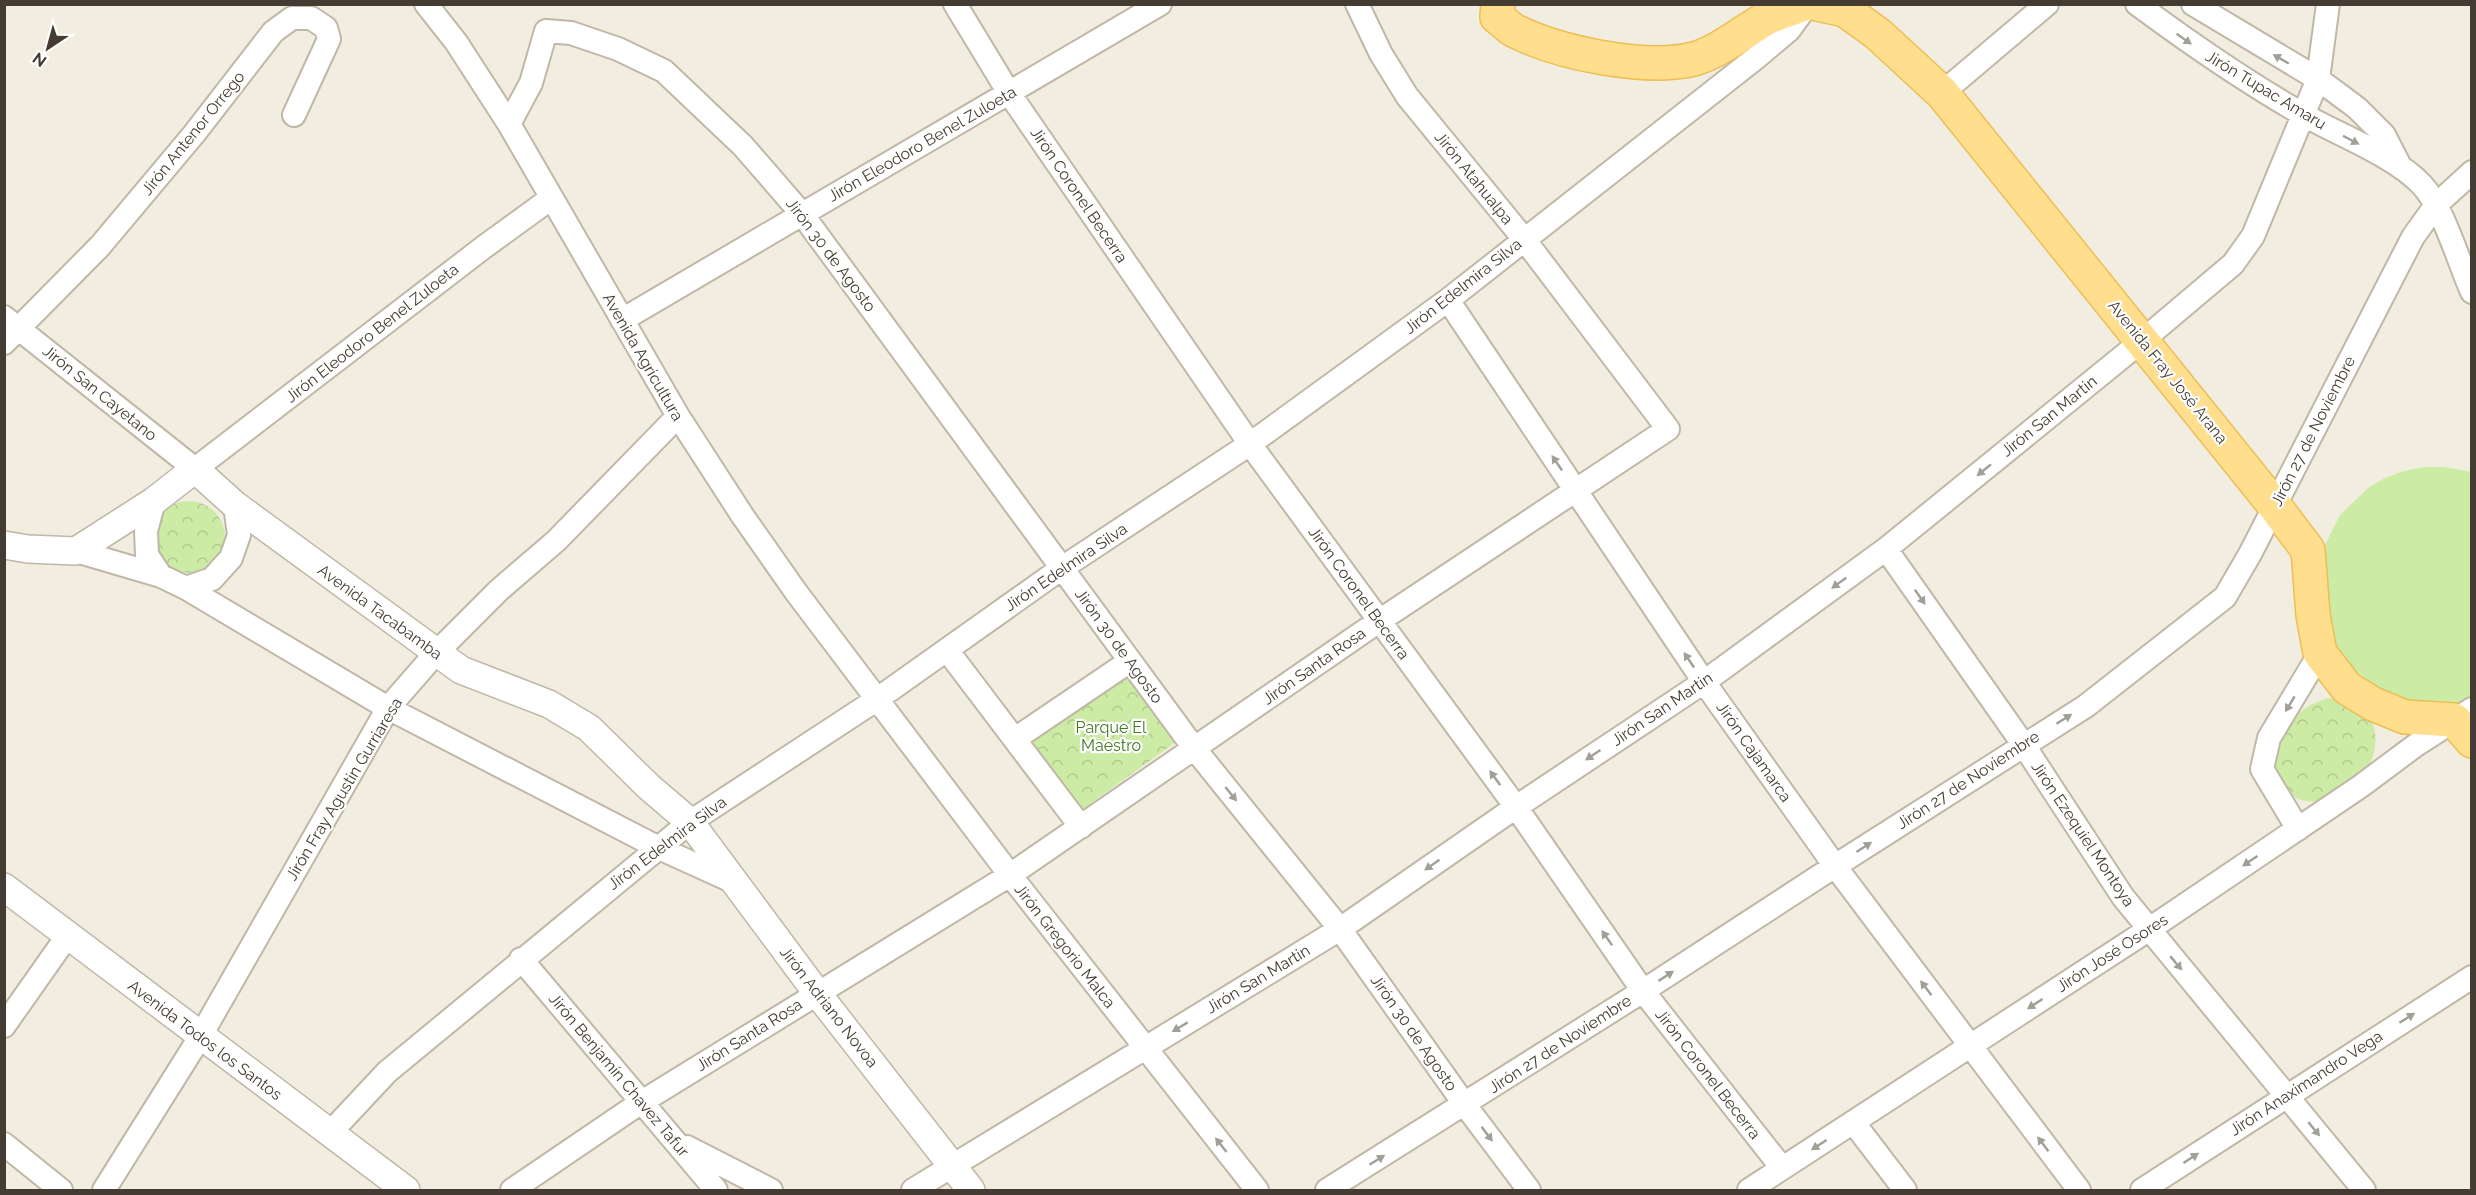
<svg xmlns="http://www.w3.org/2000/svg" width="2476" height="1195" font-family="Raleway,sans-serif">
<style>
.park{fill:url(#park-crowns)}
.pitch{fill:#cceba5}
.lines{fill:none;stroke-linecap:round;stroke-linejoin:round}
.minor-casing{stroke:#c1b7a6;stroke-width:26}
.tertiary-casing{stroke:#c1b7a6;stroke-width:30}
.primary-casing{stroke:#edbe54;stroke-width:36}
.minor{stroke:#fff;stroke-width:22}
.tertiary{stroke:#fff;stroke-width:27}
.primary{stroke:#ffde8d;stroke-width:33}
.oneway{fill:#a29e98}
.labels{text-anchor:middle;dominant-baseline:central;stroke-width:4.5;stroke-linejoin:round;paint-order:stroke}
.street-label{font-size:16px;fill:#443c32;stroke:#fff}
.park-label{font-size:16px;fill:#437921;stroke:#fff}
</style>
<defs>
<pattern id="park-crowns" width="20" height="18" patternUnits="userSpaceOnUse" patternTransform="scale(1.5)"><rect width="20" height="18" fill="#cceba5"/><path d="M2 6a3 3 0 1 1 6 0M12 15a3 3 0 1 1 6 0" fill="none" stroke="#b0ca8e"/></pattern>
</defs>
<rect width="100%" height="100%" fill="#f2ede1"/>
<!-- park -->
<path class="park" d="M153 537a36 36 0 1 1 72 0a36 36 0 1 1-72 0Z
M 1124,674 L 1176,742 L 1080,811 L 1030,743 Z
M 2328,698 C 2340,700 2352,701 2362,709 C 2381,724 2378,754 2365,772 C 2361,776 2355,780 2350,783 C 2334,794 2317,808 2296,798 C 2287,793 2275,780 2273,770 C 2271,751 2292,716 2307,707 C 2313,703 2321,701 2328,698 Z"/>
<!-- pitch -->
<path class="pitch" d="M 2424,467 L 2444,467 L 2472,472 L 2471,700 L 2446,705 L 2407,701 L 2388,694 L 2371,685 L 2343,658 L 2325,625 L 2323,549 L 2340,515 L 2368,488 L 2385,478 L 2404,471 Z"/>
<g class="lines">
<!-- minor casing -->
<g class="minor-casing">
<path id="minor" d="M 426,4 L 456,42 L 509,124 L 678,416 L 742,515 L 796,592 L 1010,875 L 1257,1190
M 955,4 L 1009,93 L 1250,444 L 1516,807 L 1643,991 L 1782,1168
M 2137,4 C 2191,44 2246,82 2304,115 C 2339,135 2395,156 2422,185 C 2443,207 2459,263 2472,292
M 2193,4 L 2318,79 L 2357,108 L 2384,135 L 2400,166
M 1942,93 L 2047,4
M 509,124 L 531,83 L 546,31 L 571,33 L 618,49 L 664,71 L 743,146 L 802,214 L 1194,748 L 1340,929 L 1465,1105 L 1529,1190
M 1448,300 L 1704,682 L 1835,866 L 2079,1190
M 4,317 L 195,469 L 484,247 L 550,199
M 622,320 L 1160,4
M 4,343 L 100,246 L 194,134 L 273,32 L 292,18 L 311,18 L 326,28 L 329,39 L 294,115
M 154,501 L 146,531 L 147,555 L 161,576
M 1886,549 L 2023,744 L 2123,897 L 2364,1190
M 76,551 L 161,576 L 186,588 L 388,708 L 659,848 L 734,882
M 186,588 L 212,579 L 231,558 L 239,535 L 235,505
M 947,650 L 1081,827
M 1015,739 L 1130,661
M 2298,829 L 2262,769 L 2269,738 L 2320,653
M 521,959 L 716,1190
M 4,1026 L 68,935
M 1853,1122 L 1905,1190
M 329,1134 L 387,1072 L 690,822 L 876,700 L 1062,568 L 1250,444 L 1448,300 L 1757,57 L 1789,30 L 1808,4
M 4,1144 L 61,1190
M 687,1147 L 771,1190
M 104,1190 L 200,1037 L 388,708 L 436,653 L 499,590 L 556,541 L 678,416
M 512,1190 L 640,1103 L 1010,875 L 1379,621 L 1668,429 L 1524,239 L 1407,96 L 1381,54 L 1357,4
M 913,1190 L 1340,929 L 1516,807 L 1704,682 L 1886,549 L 2143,340 L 2233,264 L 2253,236 L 2318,79 L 2328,4
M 1327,1190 L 1643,991 L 1835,866 L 2086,706 L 2225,597 L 2250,554 L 2413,237 L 2436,205 L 2472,172
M 1749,1190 L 2148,930 L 2361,786 L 2416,745 L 2472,709
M 2142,1190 L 2472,977"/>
</g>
<!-- tertiary casing -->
<g class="tertiary-casing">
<path id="tertiary" d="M 4,545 L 28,549 L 76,551 L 154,501 L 195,469 L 235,505 L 461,670 L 549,704 L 589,728 L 649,787 L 690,822 L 817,993 L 971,1190
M 4,887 L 406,1190"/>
</g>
<!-- primary casing -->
<g class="primary-casing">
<path id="primary" d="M 1498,4 L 1497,17 C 1503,21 1509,28 1515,31 C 1559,53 1645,71 1694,59 C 1718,52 1740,34 1762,21 C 1774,13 1790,10 1804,4
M 1817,4 L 1845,10 L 1878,34 L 1942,93 L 2274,505 L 2308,550 L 2313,615 L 2320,653 L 2347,688 L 2373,704 L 2405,717 L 2454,720 L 2472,741"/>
</g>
<!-- minor -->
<use href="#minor" class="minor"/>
<!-- tertiary -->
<use href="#tertiary" class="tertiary"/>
<!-- primary -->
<use href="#primary" class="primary"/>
</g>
<!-- one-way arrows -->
<defs><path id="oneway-solid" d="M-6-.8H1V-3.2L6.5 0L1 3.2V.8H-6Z" transform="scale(1.5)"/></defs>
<g class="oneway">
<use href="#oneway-solid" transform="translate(2184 39) rotate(35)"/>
<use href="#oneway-solid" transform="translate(2281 59) rotate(-150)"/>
<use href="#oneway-solid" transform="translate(2351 140) rotate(28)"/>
<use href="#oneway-solid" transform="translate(1557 463) rotate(-124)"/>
<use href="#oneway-solid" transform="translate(1984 470) rotate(141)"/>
<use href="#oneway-solid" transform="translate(1839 583) rotate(144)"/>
<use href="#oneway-solid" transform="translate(1920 597) rotate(55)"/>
<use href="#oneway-solid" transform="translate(1689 660) rotate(-124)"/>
<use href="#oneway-solid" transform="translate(2290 704) rotate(121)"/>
<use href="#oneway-solid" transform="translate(2064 719) rotate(-32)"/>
<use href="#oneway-solid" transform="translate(1593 755) rotate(146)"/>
<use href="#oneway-solid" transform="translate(1495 778) rotate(-126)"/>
<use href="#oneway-solid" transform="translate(1231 794) rotate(51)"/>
<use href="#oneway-solid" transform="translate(1864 847) rotate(-33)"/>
<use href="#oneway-solid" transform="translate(2250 861) rotate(146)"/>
<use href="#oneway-solid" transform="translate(1432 865) rotate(145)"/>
<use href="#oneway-solid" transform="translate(1607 938) rotate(-125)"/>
<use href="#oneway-solid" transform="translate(2176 963) rotate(50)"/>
<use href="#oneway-solid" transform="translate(1666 976) rotate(-33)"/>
<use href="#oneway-solid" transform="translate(1926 988) rotate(-127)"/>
<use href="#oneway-solid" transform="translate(2035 1004) rotate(147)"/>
<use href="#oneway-solid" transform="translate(2407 1018) rotate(-32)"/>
<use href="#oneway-solid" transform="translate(1180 1027) rotate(149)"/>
<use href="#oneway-solid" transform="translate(2314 1129) rotate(51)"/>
<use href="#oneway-solid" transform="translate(1487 1134) rotate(53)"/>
<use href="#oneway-solid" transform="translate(2043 1144) rotate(-127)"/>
<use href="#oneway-solid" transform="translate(1221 1145) rotate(-128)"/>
<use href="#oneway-solid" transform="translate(1819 1145) rotate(147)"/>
<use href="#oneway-solid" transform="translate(2191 1158) rotate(-33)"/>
<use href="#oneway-solid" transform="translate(1377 1160) rotate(-32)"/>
</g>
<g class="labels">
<!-- street labels -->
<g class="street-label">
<text transform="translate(2266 90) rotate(31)">Jirón Tupac Amaru</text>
<text transform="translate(193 133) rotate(-51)">Jirón Antenor Orrego</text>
<text transform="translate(922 144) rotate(-30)">Jirón Eleodoro Benel Zuloeta</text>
<text transform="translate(1474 178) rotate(51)">Jirón Atahualpa</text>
<text transform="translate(1079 195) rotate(56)">Jirón Coronel Becerra</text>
<text transform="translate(831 255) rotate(53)">Jirón 30 de Agosto</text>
<text transform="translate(1463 286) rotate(-38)">Jirón Edelmira Silva</text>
<text transform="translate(372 333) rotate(-38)">Jirón Eleodoro Benel Zuloeta</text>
<text transform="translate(643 357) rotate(60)">Avenida Agricultura</text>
<text transform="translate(2168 372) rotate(51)">Avenida Fray José Arana</text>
<text transform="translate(100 393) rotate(39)">Jirón San Cayetano</text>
<text transform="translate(2049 416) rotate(-39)">Jirón San Martin</text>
<text transform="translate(2313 431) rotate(-63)">Jirón 27 de Noviembre</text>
<text transform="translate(1066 567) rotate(-34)">Jirón Edelmira Silva</text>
<text transform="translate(1359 593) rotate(54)">Jirón Coronel Becerra</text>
<text transform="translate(380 612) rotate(36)">Avenida Tacabamba</text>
<text transform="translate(1119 646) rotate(54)">Jirón 30 de Agosto</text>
<text transform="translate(1314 666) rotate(-35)">Jirón Santa Rosa</text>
<text transform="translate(1662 709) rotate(-34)">Jirón San Martin</text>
<text transform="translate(1754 752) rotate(55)">Jirón Cajamarca</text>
<text transform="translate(1968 780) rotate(-33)">Jirón 27 de Noviembre</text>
<text transform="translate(344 789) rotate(-59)">Jirón Fray Agustin Gurriaresa</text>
<text transform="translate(2083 834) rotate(56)">Jirón Ezequiel Montoya</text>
<text transform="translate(667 843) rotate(-37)">Jirón Edelmira Silva</text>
<text transform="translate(1065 946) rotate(52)">Jirón Gregorio Malca</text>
<text transform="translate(2112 953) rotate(-33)">Jirón José Osores</text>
<text transform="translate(1258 979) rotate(-31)">Jirón San Martin</text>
<text transform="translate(829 1007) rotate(52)">Jirón Adriano Novoa</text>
<text transform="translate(1414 1033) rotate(55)">Jirón 30 de Agosto</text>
<text transform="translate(749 1035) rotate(-32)">Jirón Santa Rosa</text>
<text transform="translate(205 1040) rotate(37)">Avenida Todos los Santos</text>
<text transform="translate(1560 1044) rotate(-33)">Jirón 27 de Noviembre</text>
<text transform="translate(1708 1074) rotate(52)">Jirón Coronel Becerra</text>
<text transform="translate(619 1075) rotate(50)">Jirón Benjamín Chavez Tafur</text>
<text transform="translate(2306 1083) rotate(-33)">Jirón Anaximandro Vega</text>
</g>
<!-- park labels -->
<g class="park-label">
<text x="1111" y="727">Parque El<tspan x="1111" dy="18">Maestro</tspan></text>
</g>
</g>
<!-- border -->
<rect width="2476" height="1195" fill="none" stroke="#443c32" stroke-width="12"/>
<!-- north arrow -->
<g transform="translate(48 48) rotate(216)" stroke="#ffffff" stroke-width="4.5" paint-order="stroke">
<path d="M0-4.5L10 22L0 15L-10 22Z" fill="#443c32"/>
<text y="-9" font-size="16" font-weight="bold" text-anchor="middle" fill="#443c32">N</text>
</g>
</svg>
